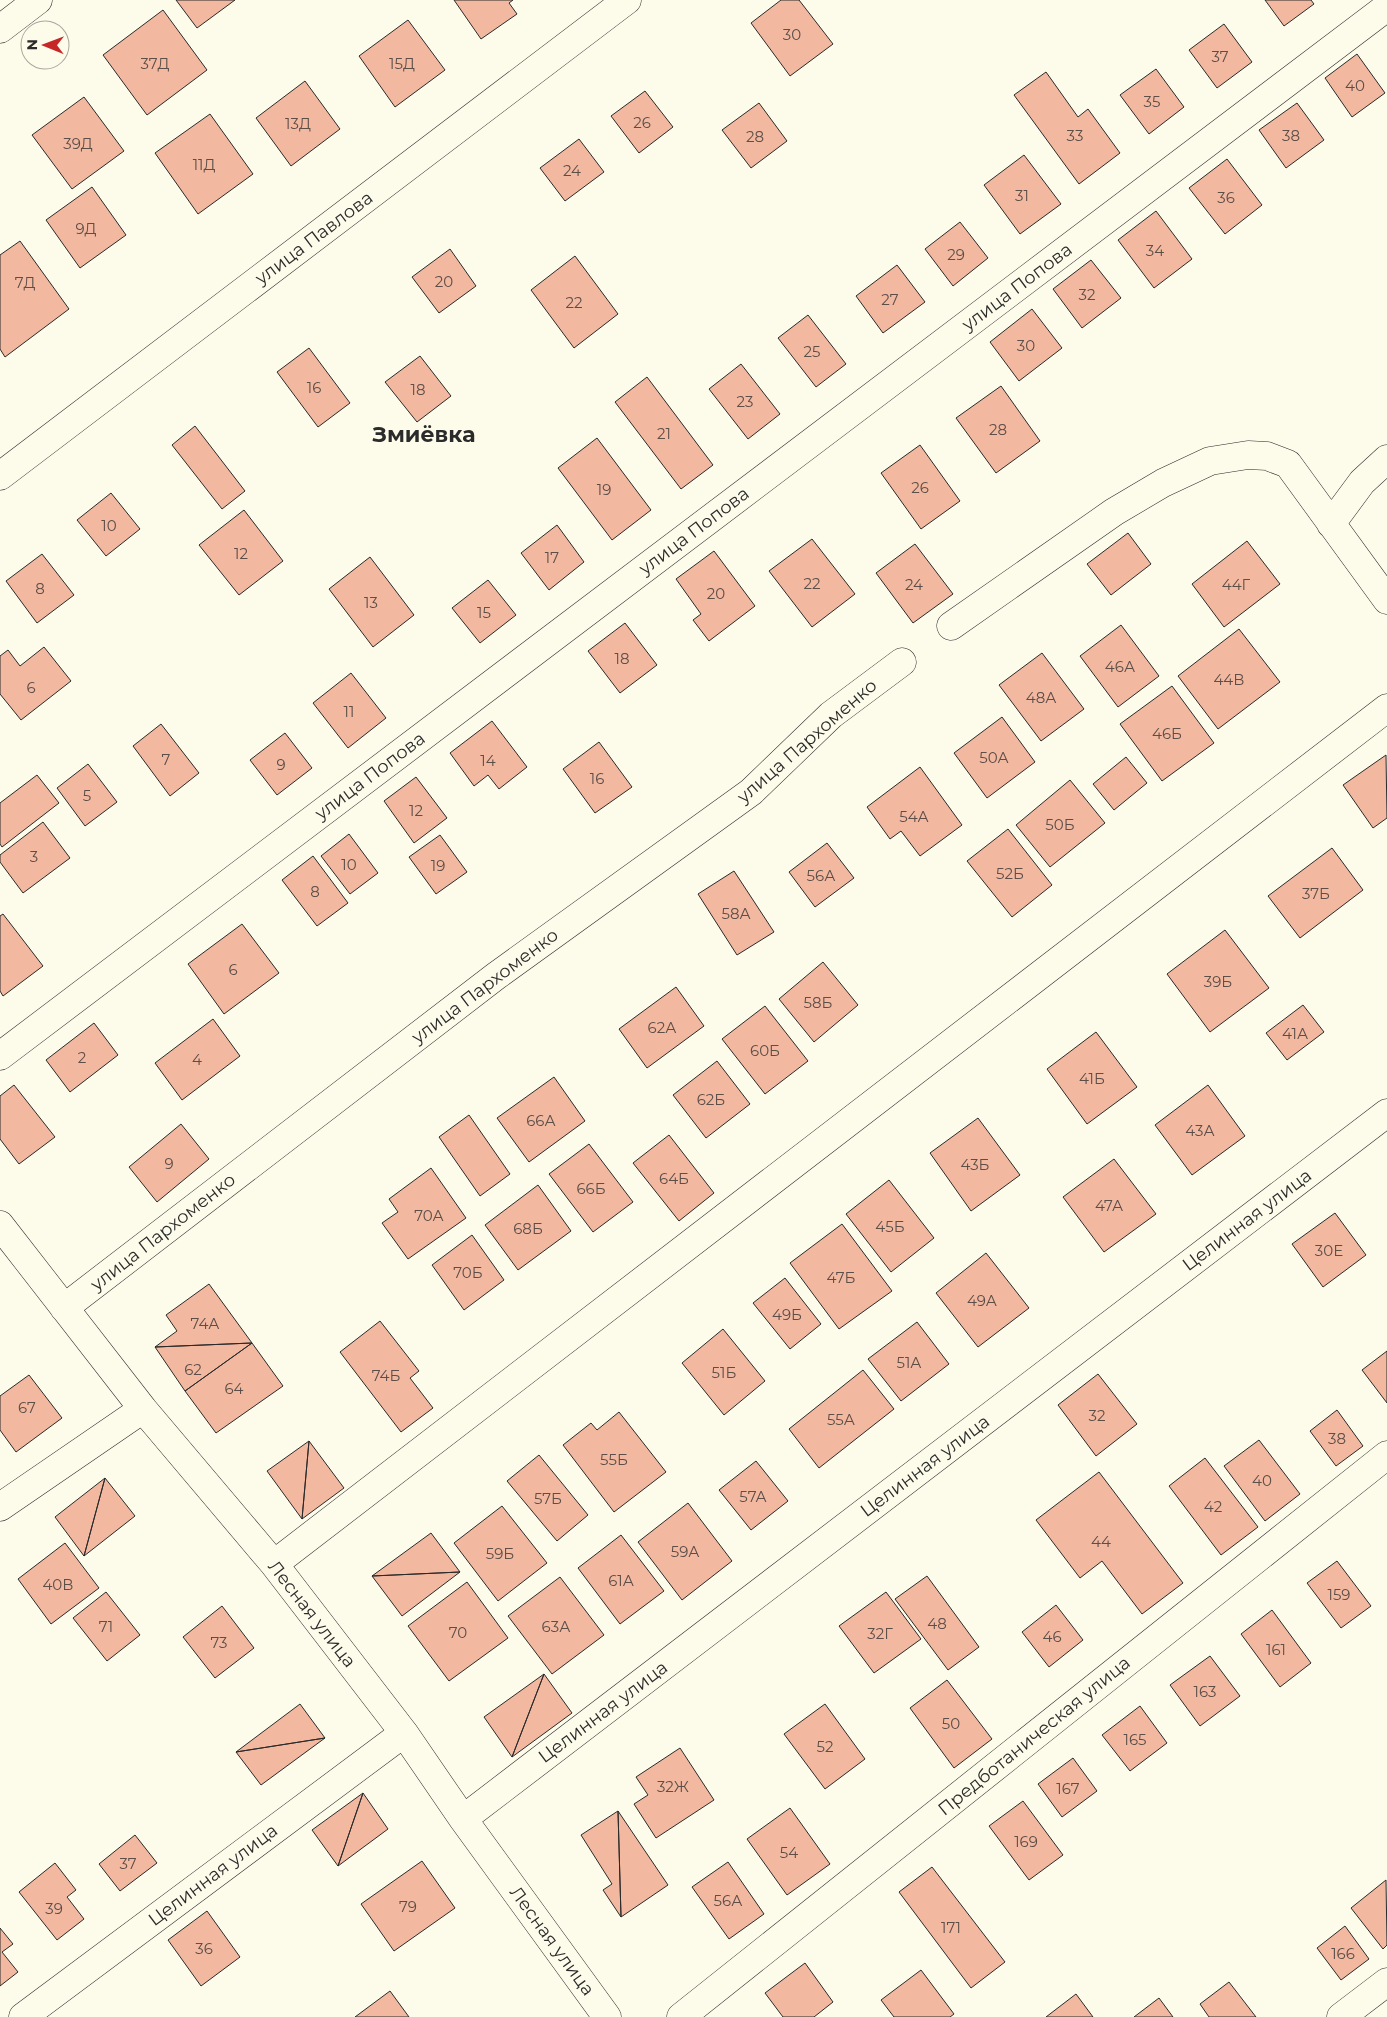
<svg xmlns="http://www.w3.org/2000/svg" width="1387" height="2017" font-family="Montserrat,sans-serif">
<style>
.building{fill:#f2b8a0;stroke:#2b2b2b}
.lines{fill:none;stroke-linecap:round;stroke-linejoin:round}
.street-casing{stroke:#2b2b2b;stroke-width:29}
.street{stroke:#fdfbea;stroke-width:28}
.labels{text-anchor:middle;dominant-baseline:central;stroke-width:4;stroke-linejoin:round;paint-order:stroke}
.number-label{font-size:15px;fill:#5d4e48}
.street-label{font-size:18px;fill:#2b2b2b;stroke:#fdfbea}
.district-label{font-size:22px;font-weight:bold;fill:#2b2b2b;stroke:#fdfbea}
</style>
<rect width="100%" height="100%" fill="#fdfbea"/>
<!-- building -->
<path class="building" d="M 176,0 L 235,0 L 197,28 Z
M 454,0 L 513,0 L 509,3 L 517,14 L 481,39 Z
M 781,0 L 799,0 L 833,44 L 790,76 L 751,23 Z
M 1265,0 L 1311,0 L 1314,4 L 1284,26 Z
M 163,10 L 207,70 L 147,115 L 103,55 Z
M 408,20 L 445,70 L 395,107 L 359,56 Z
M 1224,24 L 1252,62 L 1217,88 L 1189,50 Z
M 1357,54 L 1385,93 L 1352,117 L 1325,78 Z
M 1156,69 L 1184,107 L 1149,134 L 1120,95 Z
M 1046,72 L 1078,117 L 1088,109 L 1120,153 L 1079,184 L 1014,95 Z
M 305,81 L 340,129 L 291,166 L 256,118 Z
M 645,91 L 673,127 L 639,153 L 611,116 Z
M 84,97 L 124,151 L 72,189 L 32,135 Z
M 759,103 L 787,141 L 751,168 L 722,130 Z
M 1297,103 L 1324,140 L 1286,168 L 1259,130 Z
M 210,114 L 253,174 L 198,214 L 155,153 Z
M 579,139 L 604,172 L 565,201 L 540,168 Z
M 1024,155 L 1061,204 L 1020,234 L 984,185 Z
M 1227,159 L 1262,205 L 1225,234 L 1189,188 Z
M 92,187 L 126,235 L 80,268 L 46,220 Z
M 1156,211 L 1192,259 L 1154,288 L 1118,240 Z
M 960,222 L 988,258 L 953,286 L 925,249 Z
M 20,241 L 69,309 L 5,357 L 0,349 L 0,255 Z
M 450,249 L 476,286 L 439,313 L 412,277 Z
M 575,256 L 618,314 L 574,348 L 531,290 Z
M 1091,260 L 1121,298 L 1082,328 L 1053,289 Z
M 897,265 L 925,302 L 883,333 L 856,296 Z
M 1032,309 L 1062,348 L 1019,381 L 990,342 Z
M 808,315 L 846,364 L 816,387 L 778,338 Z
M 309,348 L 350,403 L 318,427 L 277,372 Z
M 420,356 L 451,396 L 417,422 L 385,382 Z
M 741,364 L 780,414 L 748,439 L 709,389 Z
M 647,377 L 713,465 L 681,489 L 615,402 Z
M 1001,386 L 1040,441 L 996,473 L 956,418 Z
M 195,426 L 245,491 L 222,509 L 172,445 Z
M 597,438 L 651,510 L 612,540 L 558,468 Z
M 920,445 L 960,501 L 921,529 L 881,473 Z
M 111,493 L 140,529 L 106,556 L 77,520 Z
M 244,510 L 283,561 L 239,595 L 199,545 Z
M 557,525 L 584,562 L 549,590 L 521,553 Z
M 1128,533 L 1151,564 L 1111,595 L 1087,564 Z
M 812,539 L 855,594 L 812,627 L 769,571 Z
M 1247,541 L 1280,584 L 1224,627 L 1192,584 Z
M 915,544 L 953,594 L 913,623 L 876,573 Z
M 714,551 L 755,606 L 709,641 L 693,620 L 701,614 L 676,579 Z
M 42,554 L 74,595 L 37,623 L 6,581 Z
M 370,557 L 414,615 L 373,647 L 329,589 Z
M 488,580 L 516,615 L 480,643 L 452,608 Z
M 625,623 L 657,665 L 620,693 L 588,651 Z
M 1121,625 L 1159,676 L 1118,707 L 1080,656 Z
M 1239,629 L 1280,682 L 1218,729 L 1178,676 Z
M 44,647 L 71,681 L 21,720 L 0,694 L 0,656 L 8,650 L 20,666 Z
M 1042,653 L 1084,709 L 1041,741 L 999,685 Z
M 351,673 L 386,718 L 348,748 L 313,703 Z
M 1172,686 L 1214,743 L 1162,781 L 1120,724 Z
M 1002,717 L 1035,762 L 987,798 L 954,753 Z
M 492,721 L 527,767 L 499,789 L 488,775 L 474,786 L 450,753 Z
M 161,724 L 199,773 L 170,796 L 133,746 Z
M 285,733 L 312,768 L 277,795 L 250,760 Z
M 599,742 L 632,787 L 595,813 L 563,769 Z
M 1386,755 L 1387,818 L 1373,828 L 1343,785 Z
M 1126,757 L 1147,783 L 1114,810 L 1093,784 Z
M 88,764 L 117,802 L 85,826 L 57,788 Z
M 920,767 L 962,825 L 920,856 L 901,831 L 890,839 L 867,807 Z
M 37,775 L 59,803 L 2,847 L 0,844 L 0,803 Z
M 416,777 L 447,818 L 414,843 L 384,801 Z
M 1070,780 L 1105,823 L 1050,867 L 1016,825 Z
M 43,822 L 70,858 L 23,893 L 0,862 L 0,855 Z
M 1008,829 L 1052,885 L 1012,917 L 967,861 Z
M 349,834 L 378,873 L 350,894 L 321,856 Z
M 440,835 L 467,872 L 436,894 L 409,857 Z
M 827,843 L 854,878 L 815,907 L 789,872 Z
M 1332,848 L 1363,890 L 1300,938 L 1268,896 Z
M 313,856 L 348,903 L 317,926 L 282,880 Z
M 734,871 L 774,932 L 737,955 L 698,894 Z
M 3,914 L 43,966 L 3,996 L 0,991 L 0,916 Z
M 242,924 L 279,973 L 224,1014 L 188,964 Z
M 1225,930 L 1269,988 L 1210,1032 L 1167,974 Z
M 823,962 L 858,1005 L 814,1042 L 779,999 Z
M 676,987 L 704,1026 L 647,1068 L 619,1029 Z
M 1303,1005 L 1324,1032 L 1287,1060 L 1266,1033 Z
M 765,1006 L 808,1061 L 765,1094 L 722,1039 Z
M 213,1019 L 240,1056 L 182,1100 L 155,1063 Z
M 94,1023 L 118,1055 L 70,1092 L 46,1060 Z
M 1096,1032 L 1137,1087 L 1087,1124 L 1047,1069 Z
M 717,1061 L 750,1104 L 706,1138 L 673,1095 Z
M 554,1077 L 585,1121 L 529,1162 L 497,1118 Z
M 14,1085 L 55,1137 L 19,1164 L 0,1139 L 0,1096 Z
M 1208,1085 L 1245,1136 L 1192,1175 L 1155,1125 Z
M 469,1115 L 510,1174 L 480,1196 L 439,1137 Z
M 978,1118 L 1020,1175 L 971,1211 L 930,1153 Z
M 181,1124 L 209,1159 L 157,1202 L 129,1167 Z
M 669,1135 L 714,1193 L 679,1221 L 633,1163 Z
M 589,1144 L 633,1202 L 593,1232 L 549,1174 Z
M 1114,1159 L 1156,1214 L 1104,1252 L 1063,1197 Z
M 431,1168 L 466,1218 L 408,1259 L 382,1223 L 398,1212 L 389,1199 Z
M 889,1180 L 934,1238 L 891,1272 L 846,1214 Z
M 538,1185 L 571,1231 L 518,1270 L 485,1225 Z
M 1335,1213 L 1366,1255 L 1323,1287 L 1292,1244 Z
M 842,1224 L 892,1291 L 839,1329 L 790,1263 Z
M 472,1235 L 504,1280 L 464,1310 L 432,1265 Z
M 986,1253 L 1029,1308 L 978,1347 L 936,1293 Z
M 785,1278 L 821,1324 L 790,1349 L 753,1303 Z
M 209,1284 L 252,1343 L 155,1347 L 177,1331 L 166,1315 Z
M 380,1321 L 419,1371 L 410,1378 L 433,1408 L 401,1432 L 340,1352 Z
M 917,1322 L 949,1364 L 901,1401 L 868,1359 Z
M 723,1329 L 765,1381 L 724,1415 L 682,1363 Z
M 252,1343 L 283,1386 L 216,1433 L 185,1391 Z
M 252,1343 L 185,1391 L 155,1347 Z
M 1387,1351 L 1387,1403 L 1362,1370 Z
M 863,1370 L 894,1409 L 819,1468 L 789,1429 Z
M 1098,1374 L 1137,1424 L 1096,1456 L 1058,1405 Z
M 29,1375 L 62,1418 L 16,1452 L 0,1430 L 0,1396 Z
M 1337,1410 L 1363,1446 L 1336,1466 L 1310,1431 Z
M 619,1412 L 666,1472 L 614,1512 L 563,1445 L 591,1423 L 597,1430 Z
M 1259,1440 L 1300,1494 L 1265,1521 L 1224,1466 Z
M 309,1441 L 302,1519 L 267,1471 Z
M 309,1441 L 344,1488 L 302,1519 Z
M 539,1455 L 588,1515 L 557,1541 L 507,1481 Z
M 1205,1458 L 1258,1527 L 1221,1555 L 1169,1486 Z
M 756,1461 L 788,1501 L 751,1530 L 719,1490 Z
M 1099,1472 L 1183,1583 L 1142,1614 L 1102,1561 L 1080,1578 L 1036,1520 Z
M 105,1478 L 135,1516 L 84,1556 Z
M 105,1478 L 84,1556 L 55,1517 Z
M 688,1503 L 732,1561 L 682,1600 L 638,1542 Z
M 502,1506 L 547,1563 L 498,1601 L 454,1543 Z
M 431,1533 L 460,1572 L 372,1576 Z
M 621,1535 L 664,1591 L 620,1624 L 578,1568 Z
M 65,1543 L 99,1588 L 51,1624 L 18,1579 Z
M 1337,1561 L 1371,1606 L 1341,1628 L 1307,1583 Z
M 460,1572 L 402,1616 L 372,1576 Z
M 927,1576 L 979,1647 L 948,1670 L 895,1599 Z
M 560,1577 L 604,1635 L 552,1674 L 508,1616 Z
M 467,1582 L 508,1638 L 449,1681 L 408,1626 Z
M 106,1592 L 140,1635 L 107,1661 L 73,1618 Z
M 886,1592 L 921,1639 L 874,1673 L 839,1626 Z
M 1056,1605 L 1083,1640 L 1049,1667 L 1022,1632 Z
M 222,1606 L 254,1648 L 215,1678 L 183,1637 Z
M 1272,1610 L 1311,1663 L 1280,1687 L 1241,1634 Z
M 1210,1656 L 1240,1696 L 1200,1726 L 1170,1685 Z
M 544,1674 L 512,1757 L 484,1717 Z
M 544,1674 L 572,1713 L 512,1757 Z
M 947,1680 L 992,1739 L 954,1768 L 910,1708 Z
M 300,1704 L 325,1738 L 236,1752 Z
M 825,1704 L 865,1759 L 825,1789 L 784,1734 Z
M 1140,1706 L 1167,1743 L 1130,1771 L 1102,1735 Z
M 325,1738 L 261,1785 L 236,1752 Z
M 680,1748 L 714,1800 L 656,1838 L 634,1804 L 648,1795 L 636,1777 Z
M 1073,1758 L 1097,1791 L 1062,1817 L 1038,1784 Z
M 363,1793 L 388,1829 L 338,1866 Z
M 363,1793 L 338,1866 L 312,1830 Z
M 1023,1801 L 1063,1855 L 1029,1880 L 989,1826 Z
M 790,1808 L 830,1864 L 787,1895 L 747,1839 Z
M 618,1811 L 621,1917 L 603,1890 L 612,1884 L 581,1835 Z
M 618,1811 L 668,1885 L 621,1917 Z
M 135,1835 L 157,1863 L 120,1891 L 99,1864 Z
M 422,1861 L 455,1908 L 394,1951 L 361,1904 Z
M 728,1862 L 764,1914 L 729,1939 L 692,1887 Z
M 55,1863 L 76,1890 L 67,1897 L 84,1919 L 57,1940 L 19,1892 Z
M 932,1867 L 1005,1962 L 971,1988 L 899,1892 Z
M 1386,1880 L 1387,1945 L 1383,1949 L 1351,1908 Z
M 207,1911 L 240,1957 L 201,1986 L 168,1940 Z
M 1345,1926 L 1369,1959 L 1341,1980 L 1317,1948 Z
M 0,1928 L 13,1944 L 2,1952 L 18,1972 L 0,1986 Z
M 805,1963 L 833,2002 L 814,2017 L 783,2017 L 765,1993 Z
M 921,1970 L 954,2014 L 950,2017 L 894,2017 L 881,2000 Z
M 1229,1982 L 1256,2017 L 1209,2017 L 1200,2004 Z
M 390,1991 L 409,2017 L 355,2017 Z
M 1076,1994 L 1093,2017 L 1046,2017 Z
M 1159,1998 L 1173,2017 L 1134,2017 Z"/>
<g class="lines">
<!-- street casing -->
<g class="street-casing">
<path id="street" d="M 0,29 L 38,0
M 0,476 L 627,0
M 1331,524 L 1362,482 L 1387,459
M 951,626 L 1114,512 L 1163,483 L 1210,461 L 1248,455 L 1267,456 L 1288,464 L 1387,600
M 0,1056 L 1387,7
M 0,1225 L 143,1409 L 274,1564 L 404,1733 L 463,1819 L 607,2017
M 64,1308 L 496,976 L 751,792 L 831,715 L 902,662
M 0,1507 L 143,1409
M 274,1564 L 1387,708
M 463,1819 L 1387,1113
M 23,2017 L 404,1733
M 681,2017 L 1387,1455
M 1341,2017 L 1387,1982"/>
</g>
<!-- street -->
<use href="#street" class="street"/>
</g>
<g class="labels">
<!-- number labels -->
<g class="number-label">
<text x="792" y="34">30</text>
<text x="1220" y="56">37</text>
<text x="155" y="63">37Д</text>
<text x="402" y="63">15Д</text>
<text x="1355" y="85">40</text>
<text x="1152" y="101">35</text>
<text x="642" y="122">26</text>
<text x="298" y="123">13Д</text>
<text x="1075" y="135">33</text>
<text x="1291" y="135">38</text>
<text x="755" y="136">28</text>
<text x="78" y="143">39Д</text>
<text x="204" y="164">11Д</text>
<text x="572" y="170">24</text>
<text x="1022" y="195">31</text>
<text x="1226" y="197">36</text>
<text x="86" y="228">9Д</text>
<text x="1155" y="250">34</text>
<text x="956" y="254">29</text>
<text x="444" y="281">20</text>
<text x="25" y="282">7Д</text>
<text x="1087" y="294">32</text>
<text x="890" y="299">27</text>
<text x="574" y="302">22</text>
<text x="1026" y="345">30</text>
<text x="812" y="351">25</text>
<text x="314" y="387">16</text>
<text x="418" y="389">18</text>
<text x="745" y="401">23</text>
<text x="998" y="429">28</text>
<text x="664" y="433">21</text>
<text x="920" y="487">26</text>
<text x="604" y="489">19</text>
<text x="109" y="525">10</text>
<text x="241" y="553">12</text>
<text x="552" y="557">17</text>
<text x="812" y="583">22</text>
<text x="914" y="584">24</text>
<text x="1236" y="584">44Г</text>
<text x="40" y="588">8</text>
<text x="716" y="593">20</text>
<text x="371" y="602">13</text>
<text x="484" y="612">15</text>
<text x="622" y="658">18</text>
<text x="1120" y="666">46А</text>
<text x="1229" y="679">44В</text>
<text x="31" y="687">6</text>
<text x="1041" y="697">48А</text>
<text x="349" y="711">11</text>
<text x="1167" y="733">46Б</text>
<text x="994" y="757">50А</text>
<text x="166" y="759">7</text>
<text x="488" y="760">14</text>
<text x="281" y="764">9</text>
<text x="597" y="778">16</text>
<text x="87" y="795">5</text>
<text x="416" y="810">12</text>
<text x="914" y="816">54А</text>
<text x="1060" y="824">50Б</text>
<text x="34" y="856">3</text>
<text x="349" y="864">10</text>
<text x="438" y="865">19</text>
<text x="1010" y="873">52Б</text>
<text x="821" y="875">56А</text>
<text x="315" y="891">8</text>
<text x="1316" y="893">37Б</text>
<text x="736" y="913">58А</text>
<text x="233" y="969">6</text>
<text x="1218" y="981">39Б</text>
<text x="818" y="1002">58Б</text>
<text x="662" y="1027">62А</text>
<text x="1295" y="1033">41А</text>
<text x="765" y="1050">60Б</text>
<text x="82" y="1057">2</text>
<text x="197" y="1059">4</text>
<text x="1092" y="1078">41Б</text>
<text x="711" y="1099">62Б</text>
<text x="541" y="1120">66А</text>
<text x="1200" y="1130">43А</text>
<text x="169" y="1163">9</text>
<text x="975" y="1164">43Б</text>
<text x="674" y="1178">64Б</text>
<text x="591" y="1188">66Б</text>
<text x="1109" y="1205">47А</text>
<text x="429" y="1215">70А</text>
<text x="890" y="1226">45Б</text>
<text x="528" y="1228">68Б</text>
<text x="1329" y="1250">30Е</text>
<text x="468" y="1272">70Б</text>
<text x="841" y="1277">47Б</text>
<text x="982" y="1300">49А</text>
<text x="787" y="1314">49Б</text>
<text x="205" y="1323">74А</text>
<text x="909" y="1362">51А</text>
<text x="193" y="1369">62</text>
<text x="724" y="1372">51Б</text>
<text x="386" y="1375">74Б</text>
<text x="234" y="1388">64</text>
<text x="27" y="1407">67</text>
<text x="1097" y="1415">32</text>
<text x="841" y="1419">55А</text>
<text x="1337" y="1438">38</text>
<text x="614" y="1459">55Б</text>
<text x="1262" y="1480">40</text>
<text x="753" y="1496">57А</text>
<text x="548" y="1498">57Б</text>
<text x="1213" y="1506">42</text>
<text x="1101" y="1541">44</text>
<text x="685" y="1551">59А</text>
<text x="500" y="1553">59Б</text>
<text x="621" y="1580">61А</text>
<text x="58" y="1584">40В</text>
<text x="1339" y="1594">159</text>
<text x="937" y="1623">48</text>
<text x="106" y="1626">71</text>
<text x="556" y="1626">63А</text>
<text x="458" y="1632">70</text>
<text x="880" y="1633">32Г</text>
<text x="1052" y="1636">46</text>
<text x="219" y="1642">73</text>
<text x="1276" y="1649">161</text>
<text x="1205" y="1691">163</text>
<text x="951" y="1723">50</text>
<text x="1135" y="1739">165</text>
<text x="825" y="1746">52</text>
<text x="673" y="1786">32Ж</text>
<text x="1068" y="1788">167</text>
<text x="1026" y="1841">169</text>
<text x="789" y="1852">54</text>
<text x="128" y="1863">37</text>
<text x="728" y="1900">56А</text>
<text x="408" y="1906">79</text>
<text x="54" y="1908">39</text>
<text x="951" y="1927">171</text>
<text x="204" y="1948">36</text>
<text x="1343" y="1953">166</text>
</g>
<!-- street labels -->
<g class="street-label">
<text transform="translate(314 238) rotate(-37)">улица Павлова</text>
<text transform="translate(1017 287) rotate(-37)">улица Попова</text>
<text transform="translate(694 531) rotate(-37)">улица Попова</text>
<text transform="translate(807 741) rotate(-41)">улица Пархоменко</text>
<text transform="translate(370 776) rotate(-37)">улица Попова</text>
<text transform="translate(485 986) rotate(-37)">улица Пархоменко</text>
<text transform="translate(1247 1220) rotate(-37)">Целинная улица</text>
<text transform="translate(163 1232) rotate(-38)">улица Пархоменко</text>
<text transform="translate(925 1466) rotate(-37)">Целинная улица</text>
<text transform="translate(312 1614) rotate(52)">Лесная улица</text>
<text transform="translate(603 1712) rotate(-37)">Целинная улица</text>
<text transform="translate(1034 1736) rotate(-39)">Предботаническая улица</text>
<text transform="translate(213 1875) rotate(-37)">Целинная улица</text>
<text transform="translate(552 1941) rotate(54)">Лесная улица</text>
</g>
<!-- district labels -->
<g class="district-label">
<text x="424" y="434">Змиёвка</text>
</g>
</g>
<!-- north arrow -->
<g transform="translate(45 45) rotate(271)"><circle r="24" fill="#fdfbea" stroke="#a9a89e"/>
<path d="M0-4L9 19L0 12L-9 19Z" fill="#c62828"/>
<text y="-8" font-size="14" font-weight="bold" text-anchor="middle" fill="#2b2b2b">N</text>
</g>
</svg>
